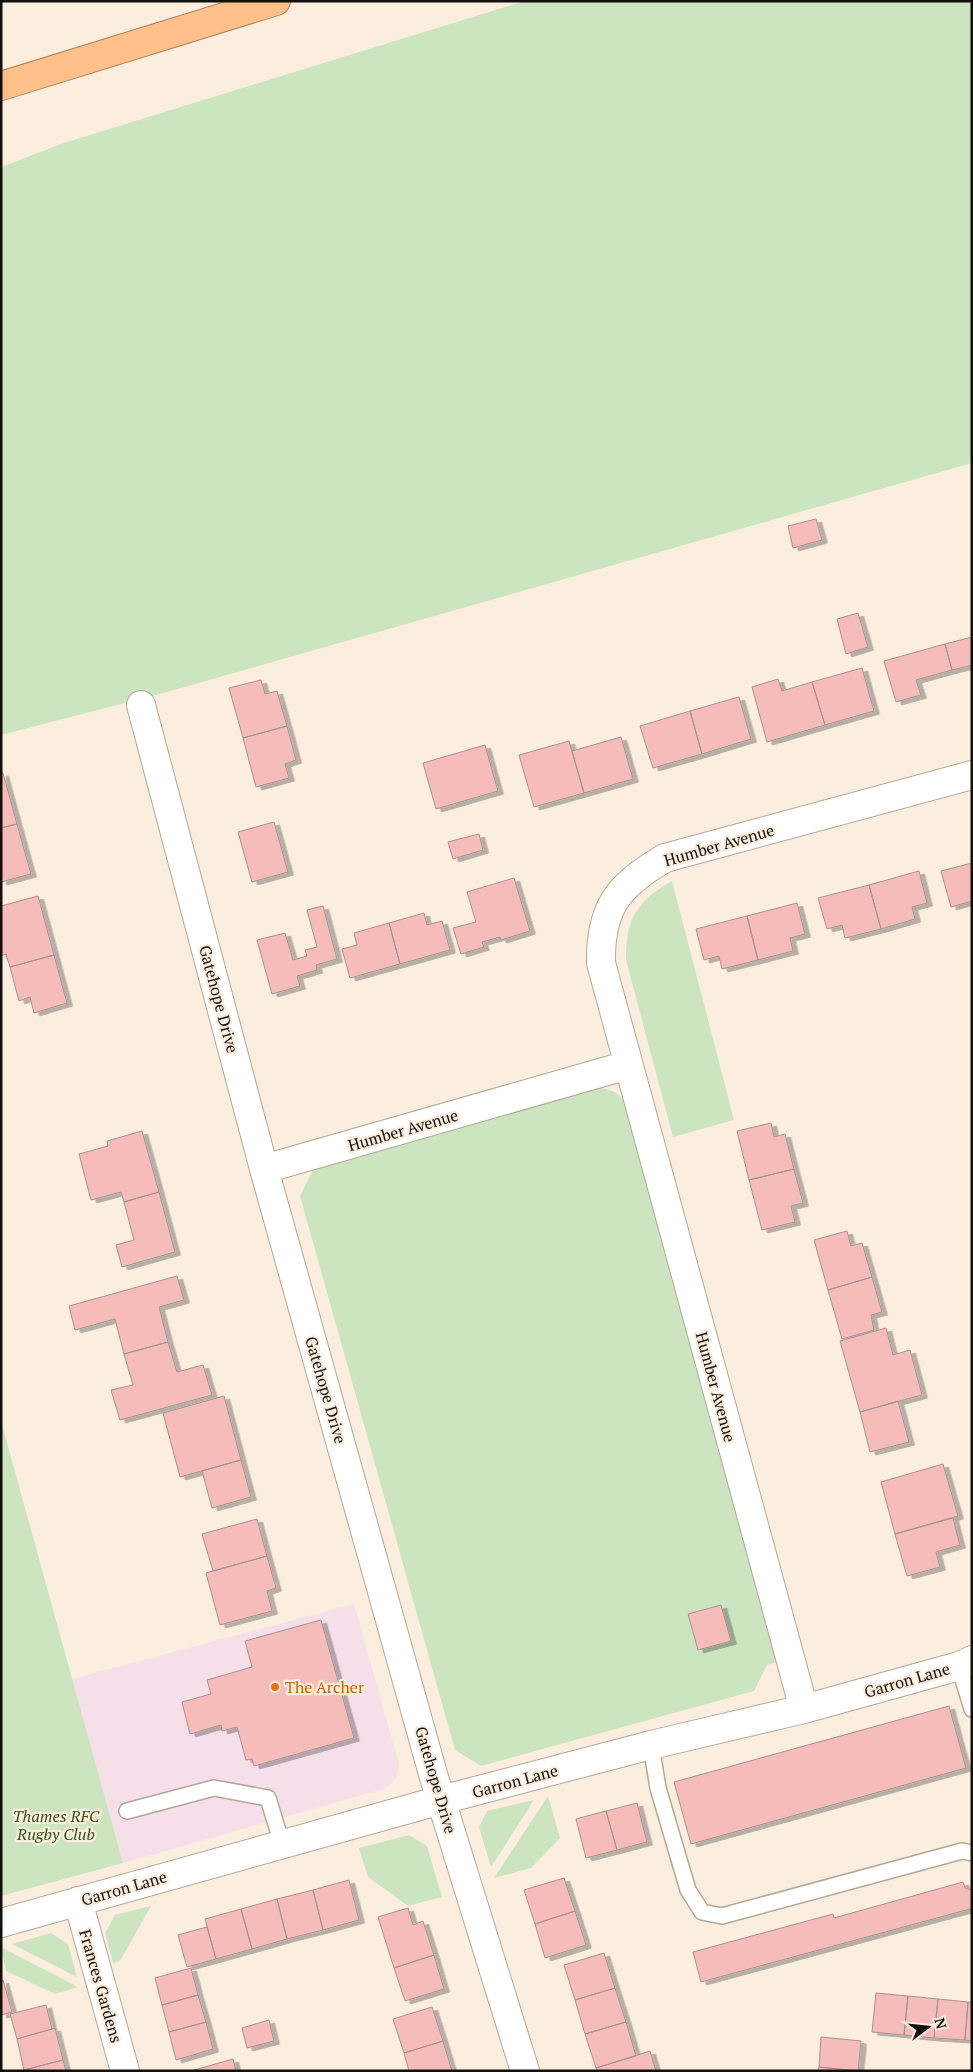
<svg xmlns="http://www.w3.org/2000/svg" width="973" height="2072" font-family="'PT Serif',serif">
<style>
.commercial{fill:#f7dfe9}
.green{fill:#cde4c0}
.building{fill:#f6bcb9;stroke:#a69190;filter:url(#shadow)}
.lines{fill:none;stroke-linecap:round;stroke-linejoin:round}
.lane-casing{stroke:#b3a798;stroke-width:18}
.street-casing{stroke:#b3a798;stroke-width:30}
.highway-casing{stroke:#ac835d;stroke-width:30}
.lane{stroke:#fff;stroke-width:15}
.street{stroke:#fff;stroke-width:28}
.highway{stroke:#ffc189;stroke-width:28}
.food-dot{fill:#e8710a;stroke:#fbeedf;stroke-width:2}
.labels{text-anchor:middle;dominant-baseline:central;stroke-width:4.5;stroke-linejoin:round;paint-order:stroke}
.street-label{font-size:16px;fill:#130f0a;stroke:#fbeedf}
.food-label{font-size:16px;fill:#c56008;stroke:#fbeedf;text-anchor:start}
.park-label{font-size:16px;font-style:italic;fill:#325517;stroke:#fbeedf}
</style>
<defs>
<filter id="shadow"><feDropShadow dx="5.5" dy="3" stdDeviation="0" flood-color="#0004"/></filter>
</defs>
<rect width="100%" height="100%" fill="#fbeedf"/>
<!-- commercial -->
<path class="commercial" d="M 354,1604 L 399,1764 L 397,1777 L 387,1788 L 123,1863 L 72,1679 Z"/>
<!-- green -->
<path class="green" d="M 525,1 L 972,1 L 972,463 L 167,692 L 1,735 L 1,167 L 64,143 Z
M 672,881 L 734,1120 L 673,1137 L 626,960 C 626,919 636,901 672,881 Z
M 596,1087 C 613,1090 619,1092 628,1107 L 780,1661 L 767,1665 L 754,1691 L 481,1766 L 455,1750 L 300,1196 L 314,1168 Z
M 1,1421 L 123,1863 L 1,1896 Z
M 548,1796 L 560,1838 L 531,1868 L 494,1878 Z
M 534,1800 L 491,1867 L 479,1827 L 487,1811 Z
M 409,1835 L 427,1846 L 442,1897 L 408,1906 L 368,1877 L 359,1848 Z
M 151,1906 L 120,1961 L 113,1963 L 105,1933 L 115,1915 Z
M 51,1933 L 68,1944 L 77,1977 L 12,1944 Z
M 1,1947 L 78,1987 L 55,1994 L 6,1971 Z"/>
<!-- building -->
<path class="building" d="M 816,519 L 822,540 L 793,548 L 788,526 Z
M 858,613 L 868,647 L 846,654 L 837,619 Z
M 972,637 L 972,665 L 952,670 L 945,644 Z
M 945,644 L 952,670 L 916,680 L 921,695 L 896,702 L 884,661 Z
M 862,668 L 874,711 L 825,725 L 812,682 Z
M 778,679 L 782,691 L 812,682 L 825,725 L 767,742 L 752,687 Z
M 261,680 L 265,694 L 277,691 L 287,726 L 243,738 L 229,688 Z
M 739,697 L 751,739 L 702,754 L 690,711 Z
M 690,711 L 702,754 L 653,768 L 640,726 Z
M 287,726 L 296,760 L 285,764 L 289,778 L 256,787 L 243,738 Z
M 621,737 L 633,779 L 584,793 L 572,751 Z
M 569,741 L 584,793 L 534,807 L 519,755 Z
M 485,745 L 498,791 L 436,809 L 423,763 Z
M 1,773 L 3,773 L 17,824 L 1,828 Z
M 274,822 L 288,872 L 252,882 L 238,832 Z
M 17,824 L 31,874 L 1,882 L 1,828 Z
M 479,834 L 483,850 L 453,859 L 448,842 Z
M 972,863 L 972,901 L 951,907 L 941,871 Z
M 919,871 L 927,903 L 912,907 L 915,919 L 881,929 L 869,885 Z
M 514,878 L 530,931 L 501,940 L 500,937 L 482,942 L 484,947 L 461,954 L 453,928 L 476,922 L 467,892 Z
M 869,885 L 881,929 L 845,938 L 842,925 L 827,929 L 818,898 Z
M 38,896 L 54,955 L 10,967 L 6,954 L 1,956 L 1,906 Z
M 797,903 L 805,934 L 790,938 L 793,951 L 758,960 L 747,916 Z
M 323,906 L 337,959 L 316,965 L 317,970 L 297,976 L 300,986 L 272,994 L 257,940 L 285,933 L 293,960 L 307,956 L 305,950 L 317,947 L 307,910 Z
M 424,913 L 427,925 L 442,921 L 450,950 L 400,964 L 389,923 Z
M 747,916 L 758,960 L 722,969 L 719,956 L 704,960 L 696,929 Z
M 389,923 L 400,964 L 350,978 L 342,949 L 357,945 L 354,933 Z
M 54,955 L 67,1003 L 34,1013 L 30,997 L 19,1001 L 10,967 Z
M 771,1123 L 774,1137 L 785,1134 L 794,1169 L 749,1180 L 737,1131 Z
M 142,1131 L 159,1192 L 124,1202 L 121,1192 L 91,1200 L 79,1154 L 108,1146 L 107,1141 Z
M 794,1169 L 803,1203 L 791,1206 L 795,1222 L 762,1230 L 749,1180 Z
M 159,1192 L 175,1252 L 122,1267 L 116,1245 L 134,1240 L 124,1202 Z
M 847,1231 L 851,1246 L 862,1243 L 872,1277 L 828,1290 L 814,1240 Z
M 177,1276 L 184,1300 L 159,1307 L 168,1342 L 124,1354 L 115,1319 L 75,1330 L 69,1306 Z
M 872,1277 L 882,1312 L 871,1315 L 874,1330 L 842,1339 L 828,1290 Z
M 886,1328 L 893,1355 L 910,1350 L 922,1395 L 860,1412 L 840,1341 Z
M 168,1342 L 177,1372 L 203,1365 L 212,1395 L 120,1420 L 111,1390 L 133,1385 L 124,1354 Z
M 224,1396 L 241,1460 L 180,1477 L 163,1413 Z
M 898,1401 L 909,1442 L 870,1452 L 860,1412 Z
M 241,1460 L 251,1497 L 212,1508 L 202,1471 Z
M 943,1464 L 958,1516 L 895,1534 L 881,1482 Z
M 953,1518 L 960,1545 L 936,1552 L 940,1567 L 907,1576 L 895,1534 Z
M 257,1519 L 267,1556 L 213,1571 L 202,1534 Z
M 267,1556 L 276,1588 L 267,1591 L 272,1611 L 220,1625 L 206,1573 Z
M 721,1605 L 731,1641 L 698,1650 L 688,1614 Z
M 321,1620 L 354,1738 L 254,1766 L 252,1759 L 246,1760 L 237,1727 L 222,1731 L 221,1725 L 190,1734 L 182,1702 L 211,1694 L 207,1680 L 252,1667 L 245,1641 Z
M 949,1706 L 966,1768 L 691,1844 L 674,1782 Z
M 637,1803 L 647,1842 L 617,1850 L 606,1811 Z
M 606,1811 L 617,1850 L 586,1858 L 576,1819 Z
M 564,1878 L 575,1911 L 535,1924 L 524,1890 Z
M 349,1880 L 359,1920 L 323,1930 L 313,1890 Z
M 963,1882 L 965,1888 L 972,1890 L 972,1912 L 970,1909 L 701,1982 L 693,1952 L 833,1914 L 834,1918 Z
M 313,1890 L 323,1930 L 287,1939 L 277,1899 Z
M 277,1899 L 287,1939 L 252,1949 L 241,1909 Z
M 408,1908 L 413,1925 L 423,1921 L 434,1955 L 394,1968 L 378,1917 Z
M 241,1909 L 252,1949 L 216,1959 L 205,1919 Z
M 575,1911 L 586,1945 L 545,1958 L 535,1924 Z
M 207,1927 L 216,1959 L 187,1967 L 178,1935 Z
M 604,1953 L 615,1988 L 575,2000 L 564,1965 Z
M 434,1955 L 444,1989 L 405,2001 L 394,1968 Z
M 191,1968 L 198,1995 L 162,2005 L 155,1978 Z
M 3,1980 L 12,2012 L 1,2015 L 1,1981 Z
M 615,1988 L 626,2022 L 585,2034 L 575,2000 Z
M 876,1993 L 908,1996 L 904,2035 L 872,2032 Z
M 198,1995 L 206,2022 L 169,2032 L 162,2005 Z
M 908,1996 L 938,1999 L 934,2038 L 904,2035 Z
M 938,1999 L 968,2002 L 965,2040 L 934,2038 Z
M 968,2002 L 972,2002 L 972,2041 L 965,2040 Z
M 46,2005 L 52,2029 L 17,2039 L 10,2014 Z
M 432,2007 L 443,2041 L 404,2053 L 393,2019 Z
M 269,2020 L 274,2041 L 247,2048 L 242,2028 Z
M 206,2022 L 213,2049 L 176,2060 L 169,2032 Z
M 626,2022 L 636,2056 L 596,2068 L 585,2034 Z
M 55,2028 L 63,2060 L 24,2070 L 17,2039 Z
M 821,2037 L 861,2041 L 858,2071 L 819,2067 Z
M 443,2041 L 452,2071 L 409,2071 L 404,2053 Z
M 650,2051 L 656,2071 L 597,2071 L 596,2068 Z
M 233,2059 L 236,2071 L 191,2071 Z
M 63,2060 L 66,2071 L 25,2071 L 24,2070 Z
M 819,2067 L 855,2071 L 818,2071 Z"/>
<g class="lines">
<!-- lane casing -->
<g class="lane-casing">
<path id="lane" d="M 959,1666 L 972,1709
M 651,1745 L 658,1788 L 688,1890 L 702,1912 L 722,1916 L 962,1851 L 972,1853
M 127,1811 L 214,1788 L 268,1798 L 282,1844"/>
</g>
<!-- street casing -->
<g class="street-casing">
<path id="street" d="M 141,705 L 264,1169 L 433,1774 L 525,2071
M 264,1169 L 628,1065
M 804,1709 L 601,963 C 600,908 618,885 665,858 L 972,775
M 78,1901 L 125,2071
M 1,1923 L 441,1800 L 651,1745 L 804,1709 L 959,1666 L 972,1660"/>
</g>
<!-- highway casing -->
<g class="highway-casing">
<path id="highway" d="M 1,86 L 276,1"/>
</g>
<!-- lane -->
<use href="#lane" class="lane"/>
<!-- street -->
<use href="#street" class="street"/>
<!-- highway -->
<use href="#highway" class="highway"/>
</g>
<!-- markers -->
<circle class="food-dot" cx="275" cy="1687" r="5"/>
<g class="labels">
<!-- street labels -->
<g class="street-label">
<text transform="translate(719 845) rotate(-16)">Humber Avenue</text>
<text transform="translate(219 999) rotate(75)">Gatehope Drive</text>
<text transform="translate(403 1130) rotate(-16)">Humber Avenue</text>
<text transform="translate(716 1387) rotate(75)">Humber Avenue</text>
<text transform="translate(326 1390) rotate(74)">Gatehope Drive</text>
<text transform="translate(907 1680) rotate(-16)">Garron Lane</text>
<text transform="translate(436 1780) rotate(74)">Gatehope Drive</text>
<text transform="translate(515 1781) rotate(-15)">Garron Lane</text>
<text transform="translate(124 1888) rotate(-16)">Garron Lane</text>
<text transform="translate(101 1986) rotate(74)">Frances Gardens</text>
</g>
<!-- food labels -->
<g class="food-label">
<text x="285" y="1687">The Archer</text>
</g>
<!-- park labels -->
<g class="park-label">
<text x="56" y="1816">Thames RFC<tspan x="56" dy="18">Rugby Club</tspan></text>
</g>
</g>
<!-- border -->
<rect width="973" height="2072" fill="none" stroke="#130f0a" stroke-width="5"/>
<!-- north arrow -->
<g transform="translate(928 2027) rotate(74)" stroke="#fbeedf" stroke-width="4" paint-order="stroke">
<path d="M0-4L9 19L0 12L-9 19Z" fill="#130f0a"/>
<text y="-8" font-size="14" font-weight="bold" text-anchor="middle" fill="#130f0a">N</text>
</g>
</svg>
